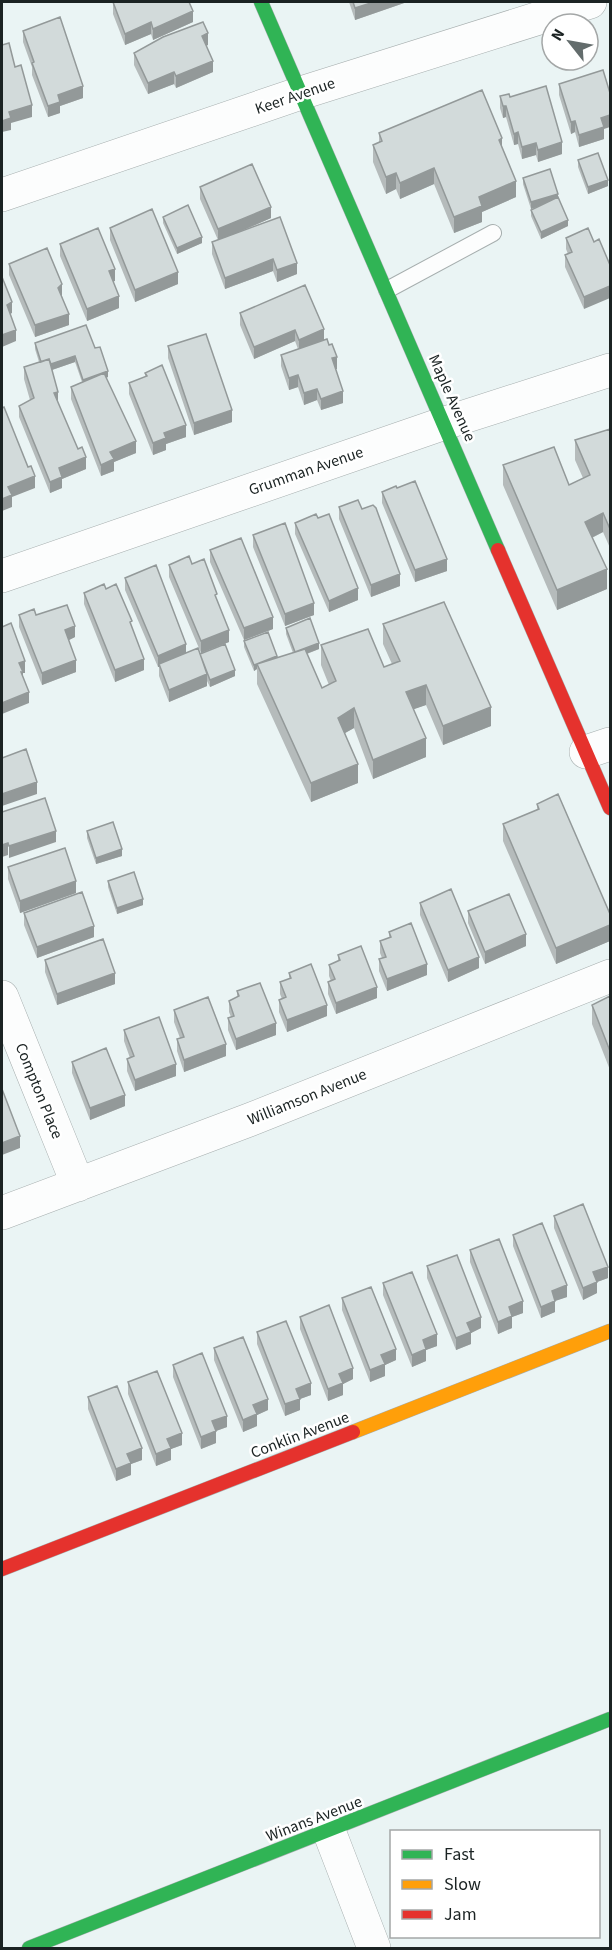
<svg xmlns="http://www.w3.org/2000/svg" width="612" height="1950" font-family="'Source Sans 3',sans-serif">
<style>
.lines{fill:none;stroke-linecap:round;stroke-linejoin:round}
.lane-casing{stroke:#a6aeae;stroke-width:18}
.street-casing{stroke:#a6aeae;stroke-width:34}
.fast-casing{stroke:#a6aeae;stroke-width:15}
.slow-casing{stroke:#a6aeae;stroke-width:15}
.jam-casing{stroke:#a6aeae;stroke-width:15}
.lane{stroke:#fcfdfd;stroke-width:16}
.street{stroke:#fcfdfd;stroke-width:33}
.fast{stroke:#30b455;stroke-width:14}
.slow{stroke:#ff9f0a;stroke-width:14}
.jam{stroke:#e5322d;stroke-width:14}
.wall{fill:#b5bbbb}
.shaded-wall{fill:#939999}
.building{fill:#d2dada;stroke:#939999;stroke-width:1.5}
.labels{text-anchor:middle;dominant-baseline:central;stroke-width:5;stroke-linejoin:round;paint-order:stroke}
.street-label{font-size:16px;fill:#1b2323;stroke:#fff}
</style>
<rect width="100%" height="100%" fill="#eaf4f4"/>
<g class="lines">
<!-- lane casing -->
<g class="lane-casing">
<path id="lane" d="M 387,290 L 493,233"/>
</g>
<!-- street casing -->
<g class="street-casing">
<path id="street" d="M 2,195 L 301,93 L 590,2
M 2,576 L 445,423 L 610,370
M 586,752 L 610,744
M 2,997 L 78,1185
M 2,1213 L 249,1120 L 610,976
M 329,1831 L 374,1948"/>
</g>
<!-- fast casing -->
<g class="fast-casing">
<path id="fast" d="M 261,2 L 498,550
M 29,1948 L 610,1719"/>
</g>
<!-- slow casing -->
<g class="slow-casing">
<path id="slow" d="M 353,1432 L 610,1331"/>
</g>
<!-- jam casing -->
<g class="jam-casing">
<path id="jam" d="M 498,550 L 610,808
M 2,1569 L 353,1432"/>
</g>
<!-- lane -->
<use href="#lane" class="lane"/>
<!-- street -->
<use href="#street" class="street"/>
<!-- fast -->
<use href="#fast" class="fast"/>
<!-- slow -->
<use href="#slow" class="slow"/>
<!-- jam -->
<use href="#jam" class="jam"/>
</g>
<!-- wall -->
<path class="wall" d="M 113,2 L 193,22 L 153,40 L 151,34 L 125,45 L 113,14 Z
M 349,2 L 407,2 L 355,20 Z
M 23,31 L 83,98 L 60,106 L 60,113 L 48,117 L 32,75 L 32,67 L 23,42 Z
M 208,45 L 206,46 L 213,72 L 176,88 L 174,84 L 148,94 L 134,65 L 134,53 Z
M 559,84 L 604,129 L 604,139 L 579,147 L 575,132 L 571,134 L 559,95 Z
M 500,96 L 510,97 L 562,154 L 538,162 L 536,155 L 522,159 L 518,144 L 514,145 L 506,117 L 503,118 L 500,108 Z
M 379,133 L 502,149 L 516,197 L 482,212 L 482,222 L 454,233 L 434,184 L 400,199 L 396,189 L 386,194 L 373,162 L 373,145 L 379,143 Z
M 578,160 L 608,186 L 588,194 L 578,167 Z
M 523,178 L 558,198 L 568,226 L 541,239 L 531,216 L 531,210 L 540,206 L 531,209 L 523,184 Z
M 200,187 L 271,218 L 242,231 L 297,274 L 277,282 L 273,271 L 225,289 L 212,254 L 212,242 L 218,240 L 200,199 Z
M 163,217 L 202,243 L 177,254 L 163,223 Z
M 110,228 L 178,284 L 135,302 L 110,240 Z
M 588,228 L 584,309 L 565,267 L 565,255 L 568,254 L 566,249 L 566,238 Z
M 60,244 L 115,281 L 113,281 L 119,308 L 87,321 L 60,256 Z
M 9,264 L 62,295 L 62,296 L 69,325 L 35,337 L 9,275 Z
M 240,313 L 324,340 L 337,369 L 336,369 L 343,403 L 321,410 L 317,400 L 304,405 L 298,387 L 289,390 L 281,366 L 281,355 L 298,349 L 295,341 L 254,359 L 240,325 Z
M 35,343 L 95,348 L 108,377 L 106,378 L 136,453 L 114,462 L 114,471 L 101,476 L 71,399 L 71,387 L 82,382 L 75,362 L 52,370 L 58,403 L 86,469 L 62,479 L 62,488 L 50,493 L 19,417 L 19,406 L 30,400 L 24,379 L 24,367 L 39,362 L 35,349 Z
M 168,346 L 232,422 L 194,435 L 168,358 Z
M 145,373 L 186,437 L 166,444 L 166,450 L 153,455 L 129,394 L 129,383 L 145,377 Z
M 610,429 L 610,548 L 603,532 L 592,538 L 607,589 L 557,610 L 503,485 L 503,465 L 569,485 L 583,478 L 575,460 L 575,440 Z
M 382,492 L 447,571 L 415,582 L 382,503 Z
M 339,507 L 400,586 L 371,597 L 339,519 Z
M 295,523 L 358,600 L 329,612 L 295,534 Z
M 253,535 L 314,615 L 285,626 L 253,547 Z
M 210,550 L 273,629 L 244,640 L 210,562 Z
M 169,565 L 217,600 L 229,642 L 201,653 L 169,577 Z
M 125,578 L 186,653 L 200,654 L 235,676 L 210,687 L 207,681 L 207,686 L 169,702 L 159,676 L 159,667 L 158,667 L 125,590 Z
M 106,589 L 132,628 L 144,670 L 115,682 L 84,604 L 84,593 Z
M 19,615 L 36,615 L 75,637 L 69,640 L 76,672 L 42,685 L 19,627 Z
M 383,624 L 491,726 L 443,745 L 426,705 L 413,709 L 426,757 L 373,779 L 354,728 L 345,733 L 358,783 L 311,802 L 257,684 L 257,669 L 254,671 L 244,647 L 244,641 L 277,658 L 293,653 L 286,634 L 286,628 L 319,649 L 307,654 L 322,688 L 329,685 L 321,665 L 321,645 L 384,667 L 392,664 L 383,644 Z
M 537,804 L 610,914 L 610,941 L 556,964 L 503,841 L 503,824 L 537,810 Z
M 87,831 L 122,856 L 96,864 L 87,838 Z
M 8,867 L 76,893 L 20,913 L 8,879 Z
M 108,881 L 143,905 L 117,914 L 108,887 Z
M 420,903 L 479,968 L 448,982 L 420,915 Z
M 468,911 L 526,946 L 485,964 L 468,923 Z
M 24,913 L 94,937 L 37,958 L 24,925 Z
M 389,932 L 427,975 L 387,991 L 379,971 L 379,959 L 382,958 L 380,953 L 380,941 L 389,938 Z
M 338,955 L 377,998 L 336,1014 L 328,994 L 328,982 L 331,981 L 329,976 L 329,965 L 338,961 Z
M 45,960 L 115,984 L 57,1005 L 45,972 Z
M 289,973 L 327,1016 L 287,1032 L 279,1012 L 279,1000 L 282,999 L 280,994 L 280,982 L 289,979 Z
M 237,991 L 276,1035 L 236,1050 L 228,1030 L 228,1018 L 231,1017 L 229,1012 L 229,1001 L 237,997 Z
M 610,996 L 610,1070 L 592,1024 L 592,1005 Z
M 174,1010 L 226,1056 L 184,1072 L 177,1051 L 177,1039 L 180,1038 L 174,1022 Z
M 124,1030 L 176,1076 L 135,1091 L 127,1071 L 127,1059 L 130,1058 L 124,1041 Z
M 72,1062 L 125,1106 L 90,1120 L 72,1073 Z
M 554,1216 L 608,1278 L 597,1282 L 597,1293 L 583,1300 L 554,1228 Z
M 513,1235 L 567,1297 L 555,1301 L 555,1312 L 541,1318 L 513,1246 Z
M 470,1250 L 523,1313 L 512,1317 L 512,1328 L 498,1334 L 470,1262 Z
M 427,1266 L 481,1328 L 471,1333 L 471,1344 L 456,1350 L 427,1278 Z
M 383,1283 L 437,1346 L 426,1350 L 426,1361 L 412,1367 L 383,1295 Z
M 342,1298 L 396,1360 L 385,1365 L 385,1376 L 370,1382 L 342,1310 Z
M 300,1317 L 353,1379 L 343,1384 L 343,1395 L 328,1401 L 300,1329 Z
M 257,1332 L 311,1395 L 300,1399 L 300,1410 L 285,1416 L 257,1344 Z
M 214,1348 L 268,1410 L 257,1415 L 257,1426 L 243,1432 L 214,1360 Z
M 173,1365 L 227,1427 L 216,1431 L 216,1443 L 201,1449 L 173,1377 Z
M 128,1382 L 182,1445 L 171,1449 L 171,1460 L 156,1466 L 128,1394 Z
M 88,1397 L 142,1460 L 131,1464 L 131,1475 L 116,1481 L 88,1409 Z"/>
<!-- shaded-wall -->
<path class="shaded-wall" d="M 374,2 L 407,2 L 355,20 L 355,8 Z
M 193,11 L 193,22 L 153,40 L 153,29 Z
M 151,22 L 151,34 L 125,45 L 125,34 Z
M 208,33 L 208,45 L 202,47 L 202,36 Z
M 213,61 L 213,72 L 176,88 L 176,76 Z
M 174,72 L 174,84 L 148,94 L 148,83 Z
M 83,86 L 83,98 L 60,106 L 60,113 L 48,117 L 48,106 L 58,95 Z
M 32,105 L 32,117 L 11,123 L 11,130 L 2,132 L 2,121 L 9,112 Z
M 503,106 L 506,106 L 506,117 L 503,118 Z
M 610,115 L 610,127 L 604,129 L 604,139 L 579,147 L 579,135 L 601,118 Z
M 575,121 L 575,132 L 571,134 L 571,122 Z
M 518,132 L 518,144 L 514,145 L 514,134 Z
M 502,138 L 502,155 L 499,140 Z
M 562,142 L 562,154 L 538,162 L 538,150 Z
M 536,143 L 536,155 L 522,159 L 522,147 Z
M 434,168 L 434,184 L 400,199 L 400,183 Z
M 396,173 L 396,189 L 386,194 L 386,177 Z
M 608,180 L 608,186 L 588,194 L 588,187 Z
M 516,181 L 516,197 L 482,212 L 482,222 L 454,233 L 454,217 L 479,197 Z
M 558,194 L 558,200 L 531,209 L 531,202 Z
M 271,207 L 271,218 L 218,241 L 218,229 Z
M 568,220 L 568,226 L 541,239 L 541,232 Z
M 202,237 L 202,243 L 177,254 L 177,248 Z
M 273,259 L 273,271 L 225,289 L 225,278 Z
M 297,263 L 297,274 L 277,282 L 277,270 Z
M 115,269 L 115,281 L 109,283 L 109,271 Z
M 178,272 L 178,284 L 135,302 L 135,290 Z
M 62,284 L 62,295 L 58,300 L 58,288 Z
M 610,286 L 610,298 L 584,309 L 584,297 Z
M 119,296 L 119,308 L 87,321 L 87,309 Z
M 12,302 L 12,313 L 7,316 L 7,305 Z
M 69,314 L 69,325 L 35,337 L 35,325 Z
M 324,329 L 324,341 L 299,352 L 299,340 Z
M 16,330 L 16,341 L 2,347 L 2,335 Z
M 295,330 L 295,341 L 254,359 L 254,347 Z
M 75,356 L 75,362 L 43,373 L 43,367 Z
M 337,357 L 337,369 L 332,370 L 332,358 Z
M 108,371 L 108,377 L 83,386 L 83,380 Z
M 298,375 L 298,387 L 289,390 L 289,378 Z
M 317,389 L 317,400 L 304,405 L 304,393 Z
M 343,391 L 343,403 L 321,410 L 321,399 Z
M 58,392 L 58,403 L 54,393 Z
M 232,410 L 232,422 L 194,435 L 194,423 Z
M 186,425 L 186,437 L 166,444 L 166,450 L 153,455 L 153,443 L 164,433 Z
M 136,441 L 136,453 L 114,462 L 114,471 L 101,476 L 101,465 L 110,452 Z
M 86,457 L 86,469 L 62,479 L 62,488 L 50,493 L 50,482 L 59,468 Z
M 35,476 L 35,488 L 12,497 L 12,507 L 2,511 L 2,499 L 8,487 Z
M 603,513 L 603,532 L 585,541 L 585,522 Z
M 447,559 L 447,571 L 415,582 L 415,570 Z
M 607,569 L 607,589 L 557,610 L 557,590 Z
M 400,574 L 400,586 L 371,597 L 371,585 Z
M 358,588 L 358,600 L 329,612 L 329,601 Z
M 314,603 L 314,615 L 285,626 L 285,614 Z
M 273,617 L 273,629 L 244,640 L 244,628 Z
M 75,626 L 75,637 L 65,642 L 65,630 Z
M 229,630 L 229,642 L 201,653 L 201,641 Z
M 319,643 L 319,649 L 295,658 L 295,652 Z
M 186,644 L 186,656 L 159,664 L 159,667 L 158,667 L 158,656 Z
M 277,656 L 277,662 L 257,664 L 257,669 L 254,671 L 254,665 Z
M 144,659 L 144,670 L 115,682 L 115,670 Z
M 76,660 L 76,672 L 42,685 L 42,673 Z
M 25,661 L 25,673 L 23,673 L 23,683 L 19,663 Z
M 235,670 L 235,676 L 210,687 L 210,680 Z
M 207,674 L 207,686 L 169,702 L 169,690 Z
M 426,685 L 426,705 L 406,712 L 406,692 Z
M 29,692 L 29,703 L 2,714 L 2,703 Z
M 491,707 L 491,726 L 443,745 L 443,726 Z
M 354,708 L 354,728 L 338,737 L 338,718 Z
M 426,738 L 426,757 L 373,779 L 373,760 Z
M 358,764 L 358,783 L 311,802 L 311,783 Z
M 37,782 L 37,794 L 2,806 L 2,794 Z
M 56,831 L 56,842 L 9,858 L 9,846 Z
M 8,843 L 8,855 L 2,857 L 2,845 Z
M 122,849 L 122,856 L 96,864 L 96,858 Z
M 76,881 L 76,893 L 20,913 L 20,901 Z
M 143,899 L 143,905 L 117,914 L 117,908 Z
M 610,925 L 610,941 L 556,964 L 556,948 Z
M 94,926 L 94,937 L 37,958 L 37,947 Z
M 526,934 L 526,946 L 485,964 L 485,952 Z
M 479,957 L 479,968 L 448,982 L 448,970 Z
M 427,964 L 427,975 L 387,991 L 387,979 Z
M 115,973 L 115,984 L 57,1005 L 57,994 Z
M 377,987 L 377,998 L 336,1014 L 336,1003 Z
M 327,1005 L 327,1016 L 287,1032 L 287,1020 Z
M 276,1023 L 276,1035 L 236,1050 L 236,1039 Z
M 226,1044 L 226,1056 L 184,1072 L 184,1060 Z
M 176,1064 L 176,1076 L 135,1091 L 135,1080 Z
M 125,1095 L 125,1106 L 90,1120 L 90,1108 Z
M 20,1136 L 20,1148 L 2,1155 L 2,1143 Z
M 608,1267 L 608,1278 L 597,1282 L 597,1293 L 583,1300 L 583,1288 L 593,1272 Z
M 567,1285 L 567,1297 L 555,1301 L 555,1312 L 541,1318 L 541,1307 L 552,1291 Z
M 523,1301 L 523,1313 L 512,1317 L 512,1328 L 498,1334 L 498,1322 L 509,1307 Z
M 481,1317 L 481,1328 L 471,1333 L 471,1344 L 456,1350 L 456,1338 L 467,1323 Z
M 437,1334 L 437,1346 L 426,1350 L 426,1361 L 412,1367 L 412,1355 L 423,1340 Z
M 396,1349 L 396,1360 L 385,1365 L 385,1376 L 370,1382 L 370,1370 L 381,1355 Z
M 353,1368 L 353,1379 L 343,1384 L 343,1395 L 328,1401 L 328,1389 L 339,1374 Z
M 311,1383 L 311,1395 L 300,1399 L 300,1410 L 285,1416 L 285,1404 L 296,1389 Z
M 268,1399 L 268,1410 L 257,1415 L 257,1426 L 243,1432 L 243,1420 L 253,1405 Z
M 227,1416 L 227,1427 L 216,1431 L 216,1443 L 201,1449 L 201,1437 L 212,1421 Z
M 182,1433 L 182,1445 L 171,1449 L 171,1460 L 156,1466 L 156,1454 L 167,1439 Z
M 142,1448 L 142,1460 L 131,1464 L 131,1475 L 116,1481 L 116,1469 L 127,1454 Z"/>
<!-- building -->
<path class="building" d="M 113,2 L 189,2 L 193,11 L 153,29 L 151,22 L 125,34 Z
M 353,2 L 374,2 L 355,8 Z
M 60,17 L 83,86 L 58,95 L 60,102 L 48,106 L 32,63 L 34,62 L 23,31 Z
M 203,22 L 208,33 L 202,36 L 213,61 L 176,76 L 174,72 L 148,83 L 134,53 L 163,37 Z
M 9,43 L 15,67 L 21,65 L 32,105 L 9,112 L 11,118 L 2,121 L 2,45 Z
M 603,70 L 610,93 L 610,115 L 601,118 L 604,127 L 579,135 L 575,121 L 571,122 L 559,84 Z
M 546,86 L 562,142 L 538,150 L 536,143 L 522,147 L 518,132 L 514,134 L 506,106 L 503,106 L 500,96 L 509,94 L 510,97 Z
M 482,90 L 502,138 L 499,140 L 516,181 L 479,197 L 482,206 L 454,217 L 434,168 L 400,183 L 396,173 L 386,177 L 373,145 L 382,141 L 379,133 Z
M 598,153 L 608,180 L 588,187 L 578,160 Z
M 252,164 L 271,207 L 218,229 L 200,187 Z
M 550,169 L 558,194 L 531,202 L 523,178 Z
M 558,197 L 568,220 L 541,232 L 531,210 Z
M 188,205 L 202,237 L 177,248 L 163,217 Z
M 152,209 L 178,272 L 135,290 L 110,228 Z
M 280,217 L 297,263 L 277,270 L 273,259 L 225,278 L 212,242 Z
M 98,228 L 115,269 L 109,271 L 119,296 L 87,309 L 60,244 Z
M 588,228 L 594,242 L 599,239 L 610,265 L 610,286 L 584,297 L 565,255 L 572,252 L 566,238 Z
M 47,248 L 62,284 L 58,288 L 69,314 L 35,325 L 9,264 Z
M 2,277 L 12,302 L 7,305 L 16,330 L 2,335 Z
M 305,285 L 324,329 L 299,340 L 295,330 L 254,347 L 240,313 Z
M 86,325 L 95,348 L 100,347 L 108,371 L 83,380 L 75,356 L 51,364 L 49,359 L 41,362 L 35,343 Z
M 206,334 L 232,410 L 194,423 L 168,346 Z
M 327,339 L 329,345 L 332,344 L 337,357 L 332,358 L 343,391 L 321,399 L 317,389 L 304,393 L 298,375 L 289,378 L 281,355 Z
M 49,359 L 58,392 L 54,393 L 78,449 L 82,447 L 86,457 L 59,468 L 62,477 L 50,482 L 19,406 L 34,398 L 24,367 Z
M 162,365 L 186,425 L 164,433 L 166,438 L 153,443 L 129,383 L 147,376 L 145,373 Z
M 104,373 L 136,441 L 110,452 L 114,459 L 101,465 L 71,387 Z
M 4,407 L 28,467 L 31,466 L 35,476 L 8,487 L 12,495 L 2,499 L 2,408 Z
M 610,429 L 610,529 L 603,513 L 585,522 L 607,569 L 557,590 L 503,465 L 554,447 L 569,485 L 590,475 L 575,440 Z
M 415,481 L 447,559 L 415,570 L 382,492 L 396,486 L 397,488 Z
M 358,500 L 362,509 L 373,505 L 376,508 L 400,574 L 371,585 L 339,507 Z
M 316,514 L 318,518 L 329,514 L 358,588 L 329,601 L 295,523 Z
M 285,523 L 314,603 L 285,614 L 253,535 Z
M 241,538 L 273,617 L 244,628 L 210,550 Z
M 189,556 L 192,564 L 204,559 L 217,594 L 215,595 L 229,630 L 201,641 L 169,565 Z
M 156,565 L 186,644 L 158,656 L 125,578 Z
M 104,584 L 106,589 L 116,584 L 132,621 L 130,622 L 144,659 L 115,670 L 84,593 Z
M 444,602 L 491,707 L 443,726 L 426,685 L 406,692 L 426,738 L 373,760 L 354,708 L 338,718 L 358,764 L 311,783 L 257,664 L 305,649 L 322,688 L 336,681 L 321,645 L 368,629 L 384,667 L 400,661 L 383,624 Z
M 67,605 L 75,626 L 65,630 L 76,660 L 42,673 L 19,615 L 34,609 L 36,615 Z
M 310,618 L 319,643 L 295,652 L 286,628 Z
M 11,623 L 25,661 L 19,663 L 23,672 L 21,672 L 29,692 L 2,703 L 2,627 Z
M 268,632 L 277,656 L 254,665 L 244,641 Z
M 225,644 L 235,670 L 210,680 L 200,654 Z
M 198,648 L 207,674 L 169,690 L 159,664 Z
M 26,749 L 37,782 L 2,794 L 2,758 Z
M 558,794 L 610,914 L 610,925 L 556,948 L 503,824 L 539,809 L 537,804 Z
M 45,798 L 56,831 L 9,846 L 8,843 L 2,845 L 2,812 Z
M 113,822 L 122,849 L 96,858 L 87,831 Z
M 65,848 L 76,881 L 20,901 L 8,867 Z
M 134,872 L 143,899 L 117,908 L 108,881 Z
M 451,889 L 479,957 L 448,970 L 420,903 Z
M 82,892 L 94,926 L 37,947 L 24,913 Z
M 509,894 L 526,934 L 485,952 L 468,911 Z
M 411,923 L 427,964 L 387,979 L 379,959 L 386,957 L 380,941 L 391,937 L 389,932 Z
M 103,939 L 115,973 L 57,994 L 45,960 Z
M 361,946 L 377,987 L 336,1003 L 328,982 L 335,979 L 329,965 L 340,960 L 338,955 Z
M 311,964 L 327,1005 L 287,1020 L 279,1000 L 286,997 L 280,982 L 291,978 L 289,973 Z
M 260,983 L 276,1023 L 236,1039 L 228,1018 L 234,1016 L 229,1001 L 239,996 L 237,991 Z
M 610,996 L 610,1051 L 592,1005 Z
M 208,997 L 226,1044 L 184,1060 L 177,1039 L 184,1037 L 174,1010 Z
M 159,1017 L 176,1064 L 135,1080 L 127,1059 L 134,1056 L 124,1030 Z
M 106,1048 L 125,1095 L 90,1108 L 72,1062 Z
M 2,1089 L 20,1136 L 2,1143 Z
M 583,1204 L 608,1267 L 593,1272 L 597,1282 L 583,1288 L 554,1216 Z
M 542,1223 L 567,1285 L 552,1291 L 555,1301 L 541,1307 L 513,1235 Z
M 499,1239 L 523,1301 L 509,1307 L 512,1316 L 498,1322 L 470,1250 Z
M 457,1255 L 481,1317 L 467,1323 L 471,1332 L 456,1338 L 427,1266 Z
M 412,1272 L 437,1334 L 423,1340 L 426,1349 L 412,1355 L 383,1283 Z
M 371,1287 L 396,1349 L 381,1355 L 385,1364 L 370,1370 L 342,1298 Z
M 329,1305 L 353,1368 L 339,1374 L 343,1383 L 328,1389 L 300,1317 Z
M 286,1321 L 311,1383 L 296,1389 L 300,1399 L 285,1404 L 257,1332 Z
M 243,1337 L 268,1399 L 253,1405 L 257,1414 L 243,1420 L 214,1348 Z
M 202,1353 L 227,1416 L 212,1421 L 216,1431 L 201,1437 L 173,1365 Z
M 157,1371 L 182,1433 L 167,1439 L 171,1448 L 156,1454 L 128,1382 Z
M 117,1386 L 142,1448 L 127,1454 L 131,1463 L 116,1469 L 88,1397 Z"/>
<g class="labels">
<!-- street labels -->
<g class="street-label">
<text transform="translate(295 96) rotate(-19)">Keer Avenue</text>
<text transform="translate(452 398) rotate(66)">Maple Avenue</text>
<text transform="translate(306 471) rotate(-19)">Grumman Avenue</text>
<text transform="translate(39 1091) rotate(68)">Compton Place</text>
<text transform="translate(307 1097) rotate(-22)">Williamson Avenue</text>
<text transform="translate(300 1435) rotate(-21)">Conklin Avenue</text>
<text transform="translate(314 1819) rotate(-21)">Winans Avenue</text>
</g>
</g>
<!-- border -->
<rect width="612" height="1950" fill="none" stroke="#1b2323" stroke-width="6"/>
<!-- legend -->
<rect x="390" y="1830" width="210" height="108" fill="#ffffff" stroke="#a4a7a7" stroke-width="1.5"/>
<rect x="402" y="1850" width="30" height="9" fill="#30b455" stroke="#a4a7a7" stroke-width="1.5"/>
<text x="444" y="1860" font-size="18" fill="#1b2323">Fast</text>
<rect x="402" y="1880" width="30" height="9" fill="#ff9f0a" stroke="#a4a7a7" stroke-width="1.5"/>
<text x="444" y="1890" font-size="18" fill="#1b2323">Slow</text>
<rect x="402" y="1910" width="30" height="9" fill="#e5322d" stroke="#a4a7a7" stroke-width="1.5"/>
<text x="444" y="1920" font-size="18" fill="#1b2323">Jam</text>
<!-- north arrow -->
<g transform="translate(570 42) rotate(301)"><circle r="28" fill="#ffffff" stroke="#a4a7a7" stroke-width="1.5"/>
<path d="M0-4.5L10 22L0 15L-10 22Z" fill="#636c6c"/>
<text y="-9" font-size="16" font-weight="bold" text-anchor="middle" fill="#1b2323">N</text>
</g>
</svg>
